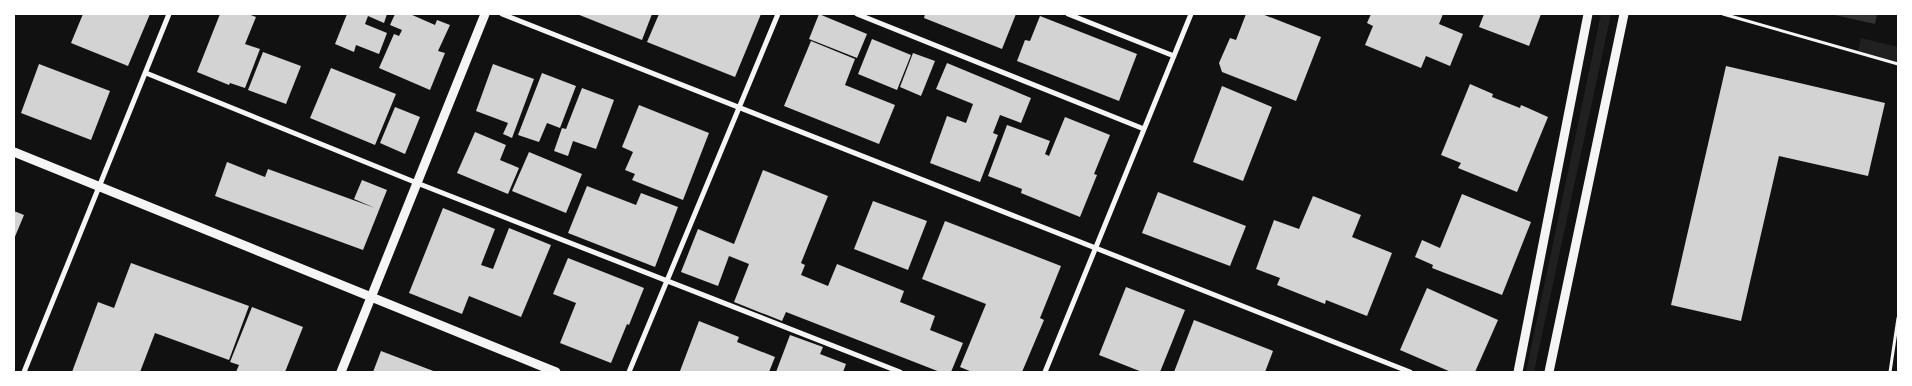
<svg xmlns="http://www.w3.org/2000/svg" width="1912" height="386" font-family="'Libre Baskerville',serif">
<style>
.green{fill:#202020}
.water{fill:#333}
.building{fill:#d3d3d3}
.lines{fill:none;stroke-linecap:round;stroke-linejoin:round}
.path{stroke:#f5f5f5;stroke-width:3}
.minor{stroke:#f5f5f5;stroke-width:5}
.tertiary{stroke:#f5f5f5;stroke-width:9}
</style>
<rect width="100%" height="100%" fill="#111"/>
<!-- green -->
<path class="green" d="M 1601,14 L 1611,14 L 1534,372 L 1526,372 Z
M 1861,38 L 1898,47 L 1898,62 L 1858,51 Z"/>
<!-- water -->
<path class="water" d="M 1830,14 L 1877,14 L 1875,24 Z"/>
<!-- building -->
<path class="building" d="M 83,14 L 150,14 L 128,66 L 71,43 Z
M 220,14 L 248,14 L 256,17 L 245,44 L 260,49 L 245,88 L 230,83 L 229,85 L 197,72 Z
M 347,14 L 367,15 L 367,14 L 387,14 L 384,23 L 368,16 L 365,24 L 387,33 L 379,54 L 356,45 L 354,52 L 335,44 Z
M 395,14 L 410,14 L 435,25 L 437,20 L 450,25 L 438,51 L 445,53 L 430,90 L 379,68 L 394,34 L 399,36 L 402,30 L 390,25 Z
M 577,14 L 652,14 L 642,40 Z
M 659,14 L 761,14 L 735,77 L 647,42 Z
M 819,14 L 867,34 L 857,58 L 809,39 Z
M 925,14 L 1016,14 L 1002,49 L 924,18 Z
M 1246,14 L 1262,14 L 1321,37 L 1296,101 L 1222,72 L 1219,63 L 1230,38 L 1236,40 Z
M 1371,14 L 1443,14 L 1439,24 L 1463,34 L 1450,66 L 1426,56 L 1421,68 L 1365,45 L 1373,26 L 1367,23 Z
M 1484,14 L 1541,14 L 1529,46 L 1479,27 Z
M 1040,16 L 1137,54 L 1119,101 L 1017,61 L 1025,40 L 1030,41 Z
M 872,39 L 911,55 L 897,90 L 858,74 Z
M 811,41 L 855,59 L 845,85 L 895,105 L 879,144 L 784,106 Z
M 263,52 L 301,66 L 286,104 L 248,90 Z
M 913,53 L 935,61 L 921,96 L 900,87 Z
M 947,63 L 1031,98 L 1021,123 L 1000,115 L 993,133 L 998,135 L 980,182 L 930,163 L 947,116 L 966,123 L 973,104 L 936,89 Z
M 39,64 L 110,91 L 91,140 L 21,113 Z
M 493,64 L 534,79 L 512,138 L 503,134 L 508,123 L 476,111 Z
M 1726,66 L 1885,103 L 1868,176 L 1779,156 L 1741,321 L 1671,305 Z
M 331,68 L 396,94 L 375,145 L 310,118 Z
M 542,73 L 576,86 L 560,128 L 547,123 L 539,142 L 518,135 Z
M 1470,84 L 1493,94 L 1492,97 L 1520,108 L 1521,105 L 1548,117 L 1517,192 L 1458,168 L 1461,163 L 1441,155 Z
M 1222,86 L 1272,107 L 1243,181 L 1193,162 Z
M 582,88 L 614,100 L 596,149 L 573,141 L 568,156 L 554,151 L 562,128 L 566,129 Z
M 639,105 L 709,133 L 683,200 L 632,180 L 635,174 L 625,170 L 633,152 L 622,147 Z
M 395,107 L 420,117 L 405,154 L 380,143 Z
M 1065,117 L 1110,135 L 1094,174 L 1097,175 L 1080,217 L 1021,193 L 1022,189 L 988,176 L 1007,125 L 1050,141 L 1045,154 L 1049,156 Z
M 475,132 L 506,145 L 500,160 L 519,168 L 508,194 L 457,173 Z
M 529,152 L 582,174 L 566,213 L 512,191 Z
M 227,162 L 265,177 L 268,169 L 375,208 L 354,199 L 362,180 L 387,190 L 363,250 L 215,196 Z
M 763,170 L 828,196 L 801,263 L 805,265 L 801,275 L 828,286 L 837,264 L 904,291 L 900,302 L 935,316 L 930,330 L 963,343 L 951,372 L 940,372 L 786,312 L 782,321 L 734,302 L 749,264 L 729,256 L 718,286 L 681,272 L 698,229 L 734,244 Z
M 587,186 L 636,205 L 641,193 L 678,207 L 655,267 L 568,233 Z
M 1158,192 L 1246,226 L 1230,266 L 1142,233 Z
M 1462,194 L 1531,222 L 1502,295 L 1432,268 L 1433,265 L 1415,257 L 1422,240 L 1440,248 Z
M 1313,196 L 1361,215 L 1352,237 L 1392,253 L 1367,316 L 1326,300 L 1325,304 L 1277,285 L 1280,278 L 1256,269 L 1274,220 L 1299,229 Z
M 873,201 L 927,221 L 908,270 L 854,249 Z
M 443,208 L 495,229 L 481,265 L 493,269 L 509,228 L 551,245 L 521,317 L 469,296 L 462,314 L 409,293 Z
M 14,211 L 24,215 L 14,239 Z
M 945,221 L 1061,266 L 1040,318 L 1044,320 L 1022,372 L 972,372 L 960,367 L 986,304 L 922,279 Z
M 568,258 L 644,288 L 629,325 L 627,324 L 611,363 L 560,343 L 576,303 L 553,294 Z
M 131,263 L 249,306 L 229,360 L 155,333 L 140,372 L 72,372 L 98,302 L 114,308 Z
M 1126,287 L 1185,310 L 1160,372 L 1142,372 L 1099,355 Z
M 1427,288 L 1498,320 L 1475,372 L 1451,372 L 1400,350 Z
M 252,307 L 303,327 L 285,372 L 236,372 L 239,365 L 230,362 Z
M 1194,320 L 1273,351 L 1265,372 L 1174,372 Z
M 699,321 L 739,337 L 737,342 L 775,357 L 769,372 L 680,371 Z
M 790,335 L 823,347 L 820,354 L 846,364 L 843,372 L 776,372 Z
M 381,351 L 436,372 L 373,372 Z"/>
<g class="lines">
<!-- path -->
<path class="path" d="M 1723,14 L 1898,64
M 1890,372 L 1898,318"/>
<!-- minor -->
<path class="minor" d="M 502,14 L 1410,372
M 857,14 L 1144,129
M 1068,14 L 1174,56
M 146,73 L 417,183 L 900,372
M 24,372 L 169,14
M 629,372 L 778,14
M 1045,372 L 1191,14"/>
<!-- tertiary -->
<path class="tertiary" d="M 14,152 L 556,372
M 341,372 L 485,14
M 1518,372 L 1588,14
M 1549,372 L 1624,14"/>
</g>
<!-- border -->
<rect width="1912" height="386" fill="none" stroke="#ffffff" stroke-width="30"/>
</svg>
